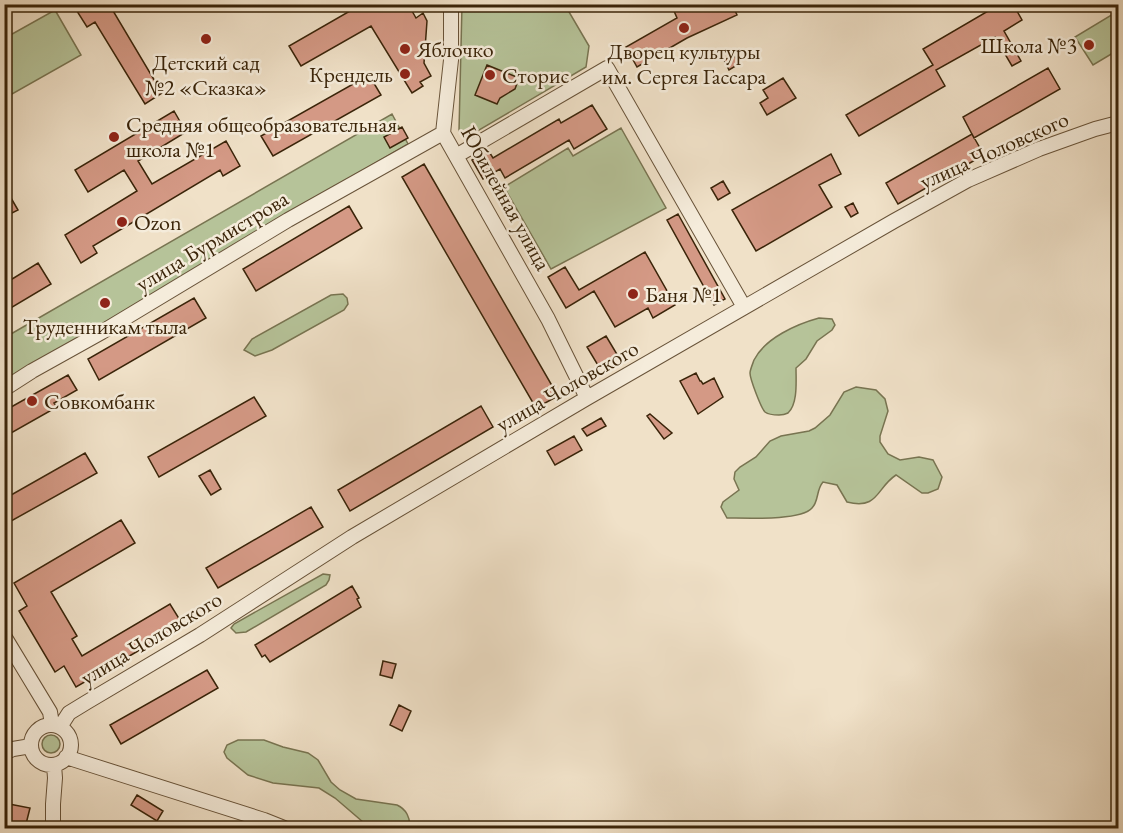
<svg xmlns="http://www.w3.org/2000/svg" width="1123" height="833" font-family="'EB Garamond',serif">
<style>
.green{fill:#b6c399;stroke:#787451;stroke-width:1.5}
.building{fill:#d49985;stroke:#3a2409;stroke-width:1.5}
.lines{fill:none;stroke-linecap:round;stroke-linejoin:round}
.minor-casing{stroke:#685339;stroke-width:16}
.minor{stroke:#f5ecdb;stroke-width:14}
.poi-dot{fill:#8f2418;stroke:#f5ecdb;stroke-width:2}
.labels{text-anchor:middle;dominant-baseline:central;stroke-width:5;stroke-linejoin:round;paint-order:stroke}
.poi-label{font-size:22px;fill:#3a2409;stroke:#f5ecdb;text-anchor:start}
.street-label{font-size:22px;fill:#3a2409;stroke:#f5ecdb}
</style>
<rect width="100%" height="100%" fill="#f0e1c8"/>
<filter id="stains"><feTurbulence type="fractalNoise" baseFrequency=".00333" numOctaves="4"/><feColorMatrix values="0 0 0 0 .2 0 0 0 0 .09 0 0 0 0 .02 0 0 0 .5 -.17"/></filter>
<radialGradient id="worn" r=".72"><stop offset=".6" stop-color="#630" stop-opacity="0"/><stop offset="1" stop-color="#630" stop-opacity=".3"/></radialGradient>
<!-- green -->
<path class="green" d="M 462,5 L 565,5 L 589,46 L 586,67 L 469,136 L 459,131 Z
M 55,10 L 81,55 L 5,98 L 5,38 Z
M 1118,11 L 1118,50 L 1093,65 L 1075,37 Z
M 392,114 L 408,144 L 5,381 L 4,338 Z
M 621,128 L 666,208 L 551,269 L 504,187 L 568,148 L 573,156 Z
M 343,294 L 347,298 L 348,304 L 344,310 L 272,350 L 255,356 L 244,350 L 252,339 L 331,295 Z
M 819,318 L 832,319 L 835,325 L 832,330 L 817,341 L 806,359 L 796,368 C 796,381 798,404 788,413 C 784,415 783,415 779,415 C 775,415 769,415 765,412 C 761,408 750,379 750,373 C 750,370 753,363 754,360 C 765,338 797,324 819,318 Z
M 856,387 L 876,390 L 885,399 L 888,411 L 880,436 L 880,442 L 888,454 L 900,460 L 919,457 L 933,460 L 942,477 L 938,489 L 928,493 L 922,493 L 896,475 C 876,488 879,510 847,502 L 837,485 L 823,482 C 816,490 819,501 812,508 C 801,521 745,518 727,518 L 721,507 L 723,502 L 739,490 L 734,479 L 735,472 L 740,467 L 756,457 L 770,441 L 781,436 L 809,431 L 815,428 L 830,415 L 844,392 Z
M 323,574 L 330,575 L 329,580 L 326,585 L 246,632 L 236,633 L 231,628 L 234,624 Z
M42 744a9 9 0 1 1 18 0a9 9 0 1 1-18 0Z
M 238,740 L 264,740 L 283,747 L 308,753 L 318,760 L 331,782 L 340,790 L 356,799 L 397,805 C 406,809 411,818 409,828 L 370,828 L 335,798 L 319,788 L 273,783 L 248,775 L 227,758 L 224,752 L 227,745 Z"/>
<!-- building -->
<path class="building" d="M 81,4 L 109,4 L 162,93 L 145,104 L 95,22 L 87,27 L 75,8 Z
M 362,4 L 408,4 L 416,18 L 423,13 L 427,21 L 424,63 L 431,76 L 420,82 L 423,86 L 412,93 L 371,26 L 301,66 L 289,46 Z
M 671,4 L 732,4 L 737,15 L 687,38 L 637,67 L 626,47 L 677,18 Z
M 1000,4 L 1013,4 L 1022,20 L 1004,31 L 1021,61 L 1012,66 L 995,37 L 936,70 L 945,86 L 859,136 L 846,115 L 933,65 L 923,49 Z
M 734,55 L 739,64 L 729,70 L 724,60 Z
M 487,65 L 519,78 L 515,89 L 500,98 L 497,104 L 475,95 Z
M 1048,68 L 1060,89 L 974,138 L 963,117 Z
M 369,75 L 381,95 L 273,156 L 261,136 Z
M 783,78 L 796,98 L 767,115 L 760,103 L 768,98 L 763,90 Z
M 592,105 L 607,129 L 574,149 L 569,140 L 505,178 L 500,169 L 483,179 L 472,160 L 488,150 L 493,158 L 559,119 L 561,123 Z
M 174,111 L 186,132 L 138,161 L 152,184 L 226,141 L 240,166 L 223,176 L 220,170 L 93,246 L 97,253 L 81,263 L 65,235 L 137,191 L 124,170 L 88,192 L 75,170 Z
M 402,127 L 408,138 L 390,148 L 384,137 Z
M 972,134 L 984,155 L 898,204 L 886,183 Z
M 831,154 L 841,174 L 819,185 L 832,207 L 756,251 L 732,210 Z
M 424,164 L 558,396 L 536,408 L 402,177 Z
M 723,181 L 730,193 L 718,200 L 711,188 Z
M 4,186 L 18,210 L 4,217 Z
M 853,203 L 858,213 L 851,217 L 845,207 Z
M 349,206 L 362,228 L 256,291 L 243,269 Z
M 678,214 L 725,299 L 714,305 L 667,220 Z
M 645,252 L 675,305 L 653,318 L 648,308 L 615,327 L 594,291 L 566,308 L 548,277 L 565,267 L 579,290 Z
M 38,263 L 51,284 L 4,312 L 4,284 Z
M 194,298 L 206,318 L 99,380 L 88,359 Z
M 606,336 L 618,356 L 599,367 L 587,347 Z
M 696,373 L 700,381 L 701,381 L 703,384 L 714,378 L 723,397 L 698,414 L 680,381 Z
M 68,375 L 77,390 L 54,403 L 57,407 L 4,437 L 4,411 Z
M 254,397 L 266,416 L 159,477 L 148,457 Z
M 481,406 L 493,427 L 350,511 L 338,490 Z
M 650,414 L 672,433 L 664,439 L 647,416 Z
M 601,418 L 606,426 L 587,436 L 582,429 Z
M 574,436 L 582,450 L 555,465 L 547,451 Z
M 85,453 L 97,473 L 4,525 L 4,499 Z
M 210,470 L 221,489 L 211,495 L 199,476 Z
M 311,507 L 323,527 L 218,588 L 206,568 Z
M 121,520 L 135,543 L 51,592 L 77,636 L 72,639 L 82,656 L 170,604 L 183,625 L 76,687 L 64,666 L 55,672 L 19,611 L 27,606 L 14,583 Z
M 352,586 L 359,598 L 357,599 L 361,607 L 270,662 L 265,655 L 262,657 L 255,645 Z
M 383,661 L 396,664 L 392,678 L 380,675 Z
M 207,670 L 218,688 L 121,744 L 110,725 Z
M 399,705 L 411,711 L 402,731 L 390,725 Z
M 137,795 L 163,811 L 157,821 L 131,805 Z
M 4,803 L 30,808 L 25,828 L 4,828 Z"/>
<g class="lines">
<!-- minor casing -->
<g class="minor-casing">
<path id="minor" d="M 451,4 L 451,60 L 443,133 L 548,319 L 587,398
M 456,156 L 607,68 L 744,307
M 4,389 L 32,371 L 102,332 L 288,220 L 443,133
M 4,636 L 50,712 L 52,724
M31 745a20 20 0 1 1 40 0a20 20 0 1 1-40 0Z
M 60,727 L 69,713 L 87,702 L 200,635 L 352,537 L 587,398 L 894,221 L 968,180 L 1039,149 L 1095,129 L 1118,123
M 4,753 L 13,749 L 31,746
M 66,757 L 264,820 L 284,828
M 53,828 L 53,804 L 55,778 L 54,765"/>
</g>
<!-- minor -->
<use href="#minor" class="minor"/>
</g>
<!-- markers -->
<g class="poi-dot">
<circle cx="684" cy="28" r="6"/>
<circle cx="206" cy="39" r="6"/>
<circle cx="1089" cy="45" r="6"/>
<circle cx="405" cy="49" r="6"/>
<circle cx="405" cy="74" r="6"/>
<circle cx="490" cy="75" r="6"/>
<circle cx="114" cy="137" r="6"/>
<circle cx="122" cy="222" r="6"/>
<circle cx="633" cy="294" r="6"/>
<circle cx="105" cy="303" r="6"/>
<circle cx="32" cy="401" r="6"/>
</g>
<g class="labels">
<!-- poi labels -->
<g class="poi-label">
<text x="1077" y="45" text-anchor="end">Школа №3</text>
<text x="417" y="49">Яблочко</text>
<text x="684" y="51" text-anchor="middle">Дворец культуры<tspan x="684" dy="25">им. Сергея Гассара</tspan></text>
<text x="206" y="62" text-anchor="middle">Детский сад<tspan x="206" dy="25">№2 «Сказка»</tspan></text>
<text x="393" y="74" text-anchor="end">Крендель</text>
<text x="502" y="75">Сторис</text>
<text x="126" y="124">Средняя общеобразовательная<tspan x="126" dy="25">школа №1</tspan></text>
<text x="134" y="222">Ozon</text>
<text x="645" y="294">Баня №1</text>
<text x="105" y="326" text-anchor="middle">Труденникам тыла</text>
<text x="44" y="401">Совкомбанк</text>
</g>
<!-- street labels -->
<g class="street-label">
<text transform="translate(994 150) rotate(-24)">улица Чоловского</text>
<text transform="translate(506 198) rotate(61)">Юбилейная улица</text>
<text transform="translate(212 241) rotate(-31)">улица Бурмистрова</text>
<text transform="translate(567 386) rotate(-30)">улица Чоловского</text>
<text transform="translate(151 638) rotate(-31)">улица Чоловского</text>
</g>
</g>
<!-- margin -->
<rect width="1123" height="833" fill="none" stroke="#f0e1c8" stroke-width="24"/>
<rect x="6" y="6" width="1111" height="821" fill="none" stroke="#3a2409" stroke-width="3"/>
<rect x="12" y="12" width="1099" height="809" fill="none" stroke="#3a2409" stroke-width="1.5"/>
<rect width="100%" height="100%" filter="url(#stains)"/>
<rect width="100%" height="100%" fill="url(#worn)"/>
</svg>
